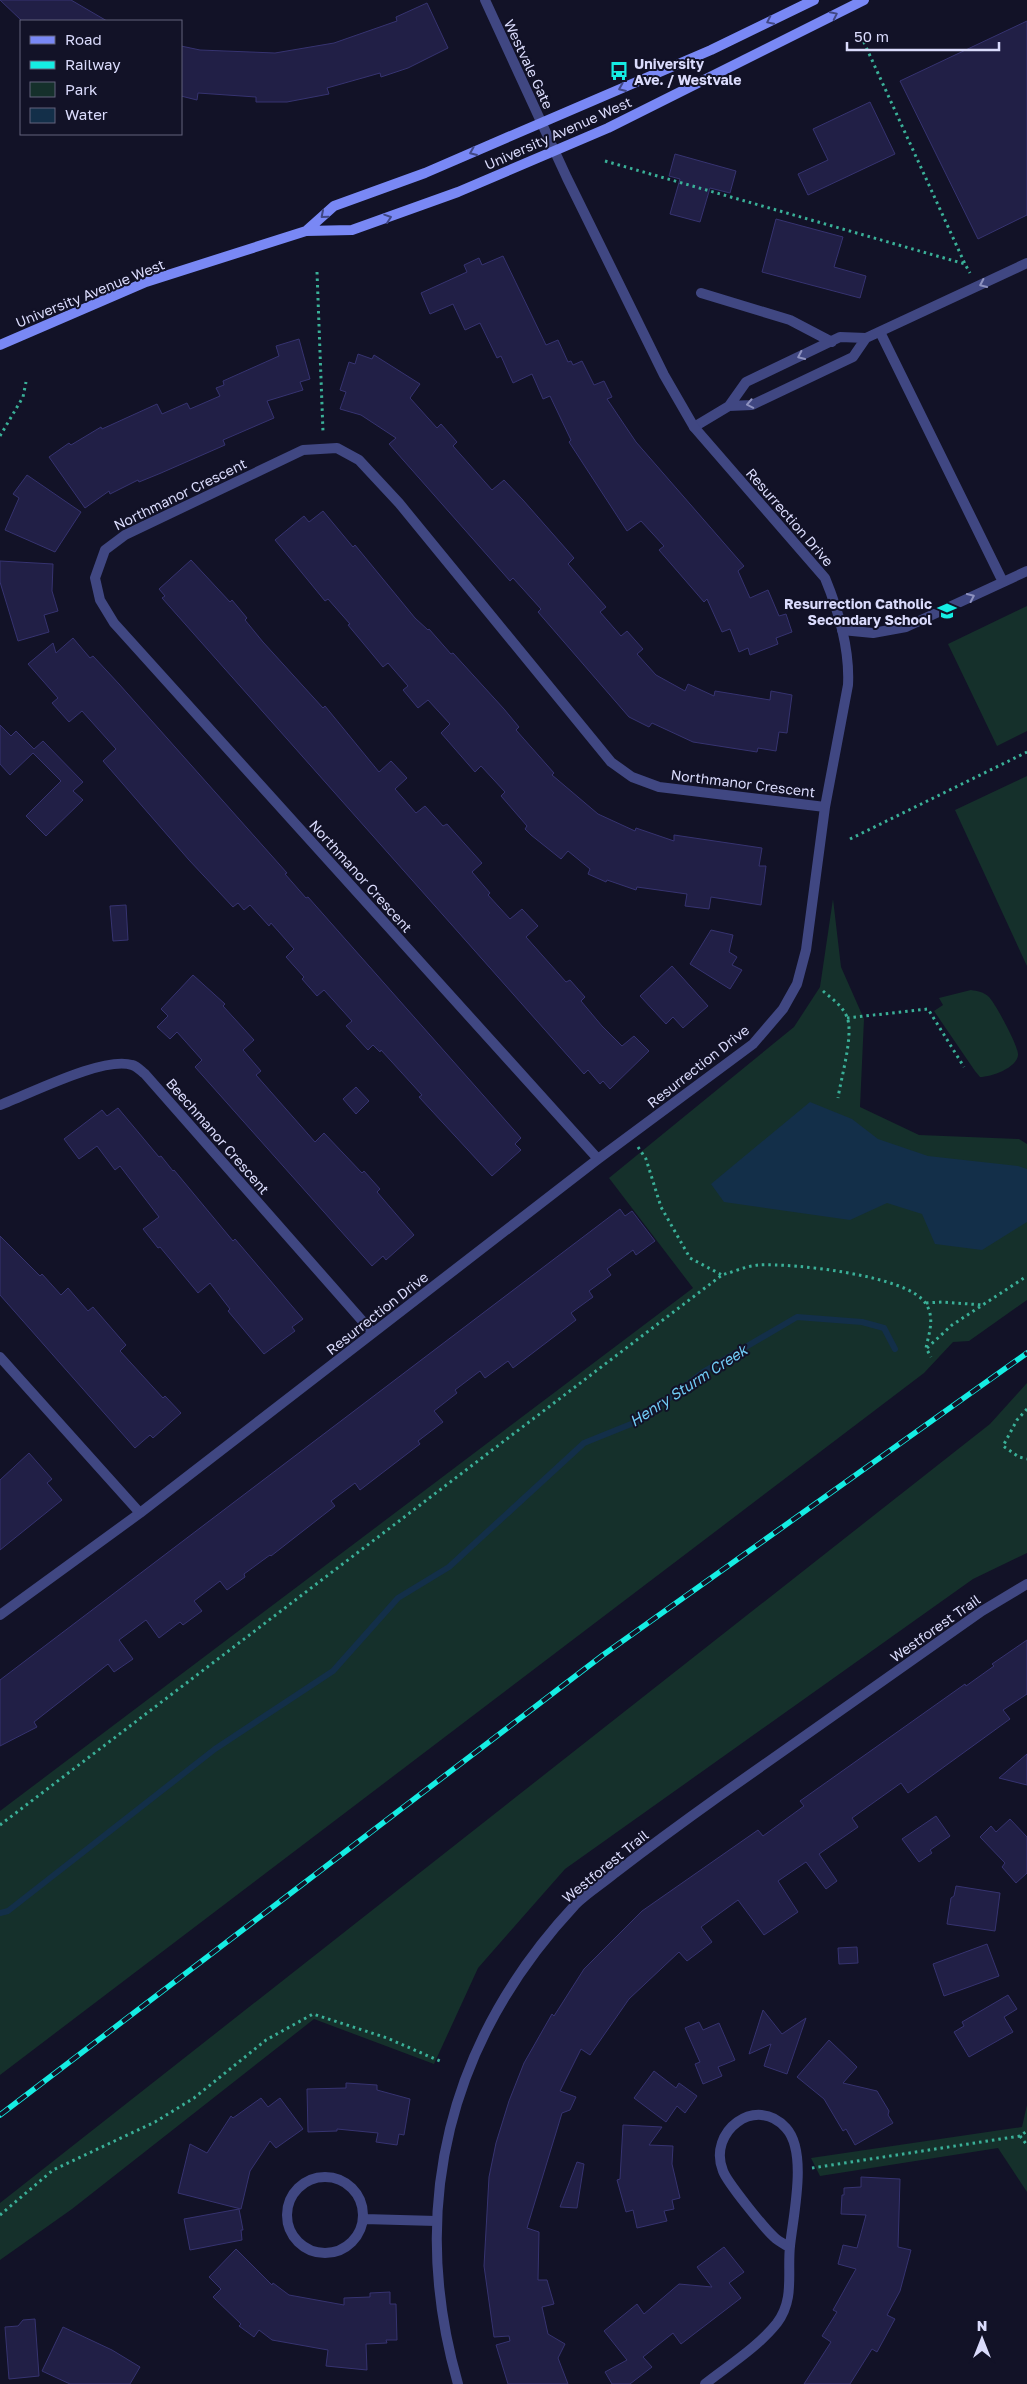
<svg xmlns="http://www.w3.org/2000/svg" width="1027" height="2384" font-family="'Golos Text',sans-serif">
<style>
.green{fill:#15302b}
.water{fill:#132f49}
.lines{fill:none;stroke-linecap:round;stroke-linejoin:round}
.stream{stroke:#132f49;stroke-width:6}
.building{fill:#211f46;stroke:#363370}
.path{stroke:#3ab098;stroke-width:3;stroke-dasharray:2.5 4;stroke-linecap:butt}
.service{stroke:#404782;stroke-width:10}
.minor{stroke:#404782;stroke-width:10}
.tertiary{stroke:#404782;stroke-width:10}
.secondary{stroke:#7988f5;stroke-width:10}
.rail-casing{stroke:#15ede3;stroke-width:5.5}
.rail{stroke:#121227;stroke-width:4;stroke-dasharray:11;stroke-linecap:butt}
.oneway{stroke:#404784}
.oneway2{stroke:#8d91bf}
.labels{text-anchor:middle;dominant-baseline:central;stroke-width:4;stroke-linejoin:round;paint-order:stroke}
.poi-label{font-size:14px;font-weight:bold;fill:#dadbfc;stroke:#121227;text-anchor:start}
.street-label{font-size:14px;fill:#dadbfc;stroke:#121227}
.water-label{font-size:15px;font-style:italic;fill:#70caf4;stroke:#121227}
</style>
<rect width="100%" height="100%" fill="#121227"/>
<!-- green -->
<path class="green" d="M 1027,606 L 1027,731 L 997,746 L 948,644 Z
M 1027,776 L 1027,966 L 955,810 Z
M 833,899 L 841,967 L 864,1019 L 860,1107 L 919,1135 L 1019,1139 L 1027,1144 L 1027,1300 L 969,1341 L 953,1342 L 924,1373 L 0,2075 L 0,1811 L 693,1288 L 609,1178 L 794,1027 L 820,987 Z
M 971,990 C 977,991 984,992 989,997 C 995,1003 1019,1047 1018,1055 C 1017,1068 991,1077 980,1077 L 975,1071 L 934,1011 L 943,1005 L 939,998 Z
M 1027,1383 L 1027,1553 L 973,1579 L 565,1869 L 478,1968 L 434,2064 L 314,2019 L 72,2209 L 0,2260 L 0,2203 L 990,1424 Z
M 1027,2105 L 1027,2192 L 998,2148 L 820,2176 L 811,2158 L 1022,2127 Z"/>
<!-- water -->
<path class="water" d="M 810,1102 L 852,1119 L 878,1139 L 928,1156 L 1018,1166 L 1027,1169 L 1027,1222 L 982,1250 L 935,1244 L 922,1214 L 887,1203 L 850,1220 L 724,1202 L 711,1184 Z"/>
<g class="lines">
<!-- stream -->
<path class="stream" d="M 0,1913 L 8,1911 L 215,1749 L 333,1671 L 398,1598 L 449,1567 L 584,1443 L 641,1420 L 703,1372 L 797,1317 L 862,1322 L 884,1328 L 895,1349"/>
</g>
<!-- building -->
<path class="building" d="M 0,0 L 71,0 L 107,21 L 22,21 Z
M 427,3 L 448,48 L 408,68 L 381,77 L 380,73 L 327,88 L 329,94 L 287,102 L 256,102 L 256,97 L 198,93 L 197,100 L 181,96 L 181,46 L 200,50 L 275,53 L 334,43 L 397,21 L 396,17 Z
M 1027,21 L 1027,215 L 978,239 L 900,81 Z
M 870,102 L 895,154 L 808,195 L 798,174 L 828,160 L 813,129 Z
M 675,154 L 736,171 L 730,193 L 710,188 L 700,222 L 670,214 L 680,179 L 669,176 Z
M 776,219 L 843,237 L 834,267 L 866,276 L 860,298 L 762,272 Z
M 503,256 L 546,345 L 558,340 L 568,362 L 571,361 L 573,365 L 582,361 L 594,385 L 604,381 L 612,397 L 607,399 L 636,442 L 744,566 L 738,571 L 750,598 L 768,590 L 779,616 L 786,614 L 792,632 L 776,638 L 778,644 L 750,655 L 748,648 L 739,652 L 730,629 L 722,632 L 707,599 L 704,602 L 659,550 L 664,546 L 641,521 L 627,531 L 569,442 L 571,440 L 550,396 L 543,399 L 532,374 L 513,383 L 501,356 L 497,358 L 480,323 L 465,330 L 453,304 L 430,314 L 421,293 L 467,272 L 464,265 L 479,258 L 482,265 Z
M 299,339 L 310,379 L 300,382 L 303,390 L 267,401 L 274,418 L 223,440 L 225,445 L 161,473 L 139,482 L 138,480 L 110,494 L 109,491 L 85,508 L 49,457 L 69,443 L 71,445 L 101,427 L 102,429 L 157,404 L 162,414 L 187,403 L 190,409 L 220,396 L 216,388 L 224,385 L 223,381 L 279,356 L 276,346 Z
M 358,354 L 372,359 L 374,355 L 420,384 L 410,398 L 437,428 L 441,424 L 457,442 L 453,446 L 492,490 L 504,480 L 523,500 L 574,558 L 568,564 L 606,607 L 600,612 L 621,636 L 627,631 L 643,649 L 637,654 L 656,675 L 685,691 L 688,684 L 714,696 L 715,691 L 770,700 L 771,691 L 792,695 L 787,733 L 779,732 L 776,751 L 758,748 L 757,752 L 693,742 L 652,723 L 649,727 L 629,717 L 538,612 L 541,609 L 513,578 L 510,581 L 389,444 L 396,438 L 361,415 L 340,409 L 346,392 L 340,390 L 349,362 L 355,364 Z
M 27,475 L 81,512 L 55,552 L 5,530 L 19,498 L 13,494 Z
M 323,511 L 353,547 L 355,545 L 415,618 L 428,630 L 429,629 L 451,654 L 453,653 L 504,709 L 519,727 L 516,730 L 554,773 L 552,775 L 598,814 L 635,831 L 636,828 L 674,841 L 674,835 L 762,848 L 759,866 L 766,866 L 761,905 L 711,897 L 709,909 L 685,906 L 687,894 L 637,887 L 636,890 L 607,880 L 606,882 L 588,874 L 590,869 L 568,851 L 561,859 L 531,835 L 525,829 L 527,826 L 501,796 L 505,792 L 481,766 L 475,772 L 441,733 L 450,724 L 428,700 L 418,708 L 403,690 L 408,686 L 388,663 L 383,667 L 348,625 L 350,624 L 328,599 L 325,601 L 275,540 L 304,516 L 309,522 Z
M 191,560 L 230,602 L 232,600 L 247,618 L 245,620 L 263,642 L 323,708 L 325,706 L 379,772 L 391,761 L 407,778 L 395,789 L 416,813 L 425,806 L 443,826 L 447,824 L 482,863 L 472,872 L 490,893 L 488,895 L 510,919 L 522,909 L 538,926 L 526,937 L 566,982 L 570,980 L 585,997 L 581,1001 L 602,1026 L 622,1046 L 634,1036 L 649,1051 L 610,1089 L 603,1081 L 600,1084 L 588,1070 L 584,1074 L 162,598 L 165,596 L 159,589 Z
M 0,561 L 53,564 L 52,591 L 58,611 L 44,615 L 49,632 L 18,641 L 0,582 Z
M 73,638 L 90,658 L 93,656 L 119,684 L 287,873 L 285,874 L 306,898 L 308,897 L 521,1138 L 515,1144 L 521,1150 L 492,1176 L 419,1097 L 422,1095 L 381,1050 L 380,1052 L 373,1045 L 368,1050 L 346,1026 L 352,1021 L 324,990 L 317,996 L 302,979 L 304,977 L 286,957 L 294,949 L 271,923 L 269,926 L 250,905 L 244,910 L 238,903 L 233,907 L 189,860 L 103,761 L 116,749 L 82,711 L 69,722 L 52,703 L 58,698 L 28,664 L 53,643 L 56,653 Z
M 0,725 L 11,736 L 16,731 L 34,749 L 43,741 L 83,782 L 73,791 L 83,800 L 46,836 L 26,816 L 61,781 L 33,753 L 10,775 L 0,764 Z
M 126,905 L 128,940 L 113,941 L 110,906 Z
M 711,930 L 733,935 L 729,952 L 737,957 L 732,965 L 742,970 L 730,989 L 690,964 Z
M 672,966 L 708,1006 L 683,1028 L 673,1017 L 666,1024 L 640,996 Z
M 193,975 L 225,1004 L 223,1006 L 254,1040 L 243,1050 L 261,1071 L 256,1075 L 315,1142 L 324,1133 L 362,1173 L 364,1171 L 380,1189 L 377,1192 L 414,1235 L 386,1260 L 383,1256 L 372,1266 L 195,1067 L 202,1060 L 177,1032 L 170,1039 L 157,1027 L 168,1016 L 161,1009 Z
M 356,1087 L 369,1101 L 356,1114 L 343,1099 Z
M 118,1108 L 159,1157 L 161,1156 L 173,1171 L 174,1170 L 233,1241 L 235,1239 L 303,1319 L 292,1327 L 295,1331 L 264,1354 L 228,1311 L 230,1309 L 210,1283 L 198,1293 L 160,1247 L 158,1248 L 143,1229 L 159,1217 L 120,1166 L 115,1170 L 97,1146 L 79,1159 L 64,1139 L 102,1110 L 107,1116 Z
M 620,1209 L 625,1216 L 632,1211 L 655,1241 L 636,1255 L 633,1250 L 607,1269 L 611,1275 L 589,1291 L 593,1297 L 571,1313 L 576,1320 L 513,1368 L 508,1361 L 485,1378 L 480,1371 L 455,1390 L 457,1393 L 434,1411 L 443,1422 L 418,1441 L 420,1444 L 360,1490 L 355,1483 L 331,1501 L 335,1506 L 271,1556 L 270,1555 L 244,1574 L 245,1577 L 227,1590 L 220,1581 L 194,1601 L 202,1611 L 183,1625 L 180,1622 L 159,1638 L 146,1620 L 119,1640 L 133,1659 L 114,1672 L 108,1664 L 34,1722 L 37,1727 L 0,1746 L 0,1680 Z
M 0,1236 L 40,1276 L 42,1274 L 61,1295 L 68,1288 L 88,1311 L 93,1307 L 126,1345 L 120,1351 L 163,1398 L 165,1396 L 181,1413 L 153,1438 L 150,1435 L 135,1448 L 0,1295 Z
M 29,1453 L 52,1479 L 47,1483 L 62,1500 L 0,1550 L 0,1480 Z
M 1027,1640 L 1027,1694 L 1003,1710 L 1010,1719 L 908,1793 L 901,1783 L 852,1818 L 858,1827 L 819,1854 L 837,1881 L 826,1889 L 806,1862 L 778,1881 L 798,1912 L 764,1935 L 738,1900 L 701,1927 L 712,1942 L 687,1961 L 679,1952 L 629,1999 L 590,2055 L 581,2049 L 560,2091 L 576,2097 L 570,2110 L 562,2113 L 527,2228 L 539,2232 L 538,2280 L 547,2280 L 554,2304 L 542,2307 L 548,2334 L 565,2344 L 558,2358 L 568,2384 L 508,2384 L 496,2345 L 510,2341 L 509,2336 L 494,2337 L 484,2266 L 489,2177 L 496,2143 L 509,2101 L 524,2063 L 552,2014 L 554,2016 L 584,1969 L 642,1911 L 758,1830 L 763,1836 L 804,1806 L 800,1801 L 965,1684 L 966,1686 L 994,1666 L 992,1664 Z
M 1027,1754 L 1027,1785 L 999,1778 Z
M 936,1816 L 950,1836 L 930,1850 L 932,1853 L 919,1862 L 902,1839 Z
M 1010,1819 L 1027,1837 L 1027,1873 L 1016,1883 L 1002,1867 L 1005,1863 L 980,1837 L 991,1826 L 996,1832 Z
M 956,1886 L 1000,1893 L 995,1931 L 947,1924 L 951,1898 L 954,1896 Z
M 987,1944 L 999,1976 L 944,1996 L 933,1964 Z
M 857,1947 L 858,1963 L 839,1964 L 838,1948 Z
M 1008,1995 L 1017,2009 L 1004,2017 L 1013,2032 L 969,2057 L 954,2032 L 964,2026 L 962,2022 Z
M 763,2010 L 782,2034 L 806,2018 L 787,2074 L 764,2066 L 771,2044 L 749,2054 Z
M 699,2022 L 703,2030 L 719,2023 L 735,2060 L 718,2067 L 722,2076 L 703,2084 L 695,2064 L 700,2062 L 685,2028 Z
M 829,2040 L 857,2067 L 843,2083 L 877,2091 L 889,2111 L 888,2115 L 893,2123 L 855,2145 L 846,2129 L 843,2131 L 824,2099 L 797,2077 Z
M 654,2071 L 676,2088 L 679,2083 L 697,2096 L 685,2113 L 677,2106 L 666,2122 L 634,2098 Z
M 346,2083 L 377,2085 L 377,2090 L 410,2099 L 404,2135 L 399,2134 L 397,2145 L 376,2142 L 378,2133 L 337,2129 L 337,2131 L 308,2132 L 307,2089 L 346,2088 Z
M 261,2098 L 268,2107 L 280,2098 L 303,2129 L 276,2148 L 270,2141 L 250,2171 L 241,2209 L 178,2193 L 190,2144 L 207,2153 L 231,2116 L 233,2118 Z
M 623,2125 L 662,2127 L 649,2145 L 673,2146 L 672,2164 L 680,2198 L 672,2200 L 674,2209 L 664,2211 L 667,2221 L 637,2228 L 633,2210 L 626,2212 L 617,2180 L 620,2179 Z
M 577,2162 L 584,2164 L 577,2208 L 560,2207 Z
M 861,2177 L 900,2179 L 898,2247 L 911,2250 L 900,2291 L 887,2315 L 895,2319 L 877,2352 L 872,2349 L 850,2384 L 804,2384 L 831,2342 L 822,2336 L 837,2312 L 833,2310 L 856,2269 L 838,2264 L 843,2245 L 857,2248 L 866,2215 L 841,2214 L 842,2195 L 844,2195 L 844,2188 L 861,2187 Z
M 239,2209 L 243,2230 L 241,2230 L 242,2240 L 190,2250 L 184,2219 Z
M 724,2247 L 744,2272 L 729,2283 L 741,2298 L 681,2344 L 673,2333 L 643,2357 L 652,2367 L 630,2384 L 612,2384 L 605,2372 L 627,2360 L 604,2331 L 637,2304 L 644,2314 L 679,2284 L 712,2287 L 697,2267 Z
M 236,2249 L 272,2285 L 273,2283 L 289,2295 L 344,2305 L 344,2298 L 370,2297 L 370,2293 L 390,2292 L 390,2304 L 396,2304 L 397,2340 L 386,2340 L 387,2343 L 366,2344 L 367,2370 L 326,2366 L 328,2350 L 272,2340 L 259,2330 L 254,2337 L 239,2326 L 241,2324 L 213,2297 L 221,2289 L 209,2277 Z
M 35,2319 L 39,2376 L 9,2379 L 5,2327 L 18,2326 L 23,2320 Z
M 63,2327 L 112,2350 L 140,2367 L 130,2384 L 70,2384 L 42,2371 Z"/>
<g class="lines">
<!-- path -->
<path class="path" d="M 861,36 L 965,264
M 605,161 L 965,264 L 970,273
M 317,272 L 323,432
M 0,436 L 23,397 L 26,382
M 850,839 L 1027,752
M 823,991 C 832,999 842,1005 847,1017 C 854,1034 841,1078 838,1098
M 847,1018 L 928,1009 L 964,1067
M 638,1147 L 646,1159 L 661,1207 L 690,1258 L 722,1275
M 926,1303 L 942,1302 L 983,1305
M 927,1348 L 952,1325 L 1027,1276
M 1027,1409 L 1017,1420 L 1003,1446 L 1019,1457 L 1027,1459
M 0,1825 L 722,1275 C 733,1272 746,1266 759,1265 C 791,1263 909,1275 926,1304 C 935,1318 929,1333 926,1348 L 931,1357
M 1020,2136 L 1027,2145
M 812,2168 L 1020,2136 L 1027,2131
M 0,2215 L 53,2170 L 155,2122 L 194,2098 L 266,2040 L 313,2014 L 387,2038 L 442,2062"/>
<!-- service -->
<path class="service" d="M 701,293 L 790,320 L 832,342
M 880,332 L 1003,582
M 729,406 L 746,382 L 840,337 L 866,338 L 1027,263
M 694,427 L 729,406 L 752,405 L 853,357 L 866,338
M 842,630 L 873,633 L 906,627 L 1027,571"/>
<!-- minor -->
<path class="minor" d="M 0,1105 C 30,1094 103,1056 132,1065 C 137,1066 141,1071 145,1074 L 373,1333
M 598,1159 L 114,623 L 100,600 L 95,578 L 105,550 L 125,535 L 303,450 L 337,448 L 359,460 L 399,503 L 611,762 L 632,777 L 659,787 L 825,807
M 0,1357 L 140,1513
M 0,1615 L 140,1513 L 598,1159 L 753,1044 L 783,1009 L 797,984 L 806,950 L 825,807 L 848,685 C 850,648 839,612 825,578 L 694,427 L 664,375 L 567,178 L 485,0
M287 2215a38 38 0 1 1 76 0a38 38 0 1 1-76 0Z
M 364,2219 L 436,2221
M 705,2384 C 729,2365 758,2347 777,2323 C 795,2299 787,2273 790,2246 C 793,2216 808,2152 786,2128 C 756,2094 707,2132 723,2171 C 727,2182 764,2228 774,2237 C 778,2241 784,2244 789,2247"/>
<!-- tertiary -->
<path class="tertiary" d="M 458,2384 C 407,2206 449,2040 575,1905 C 587,1893 602,1884 615,1873 C 649,1847 683,1822 718,1797 C 806,1735 894,1673 982,1611 L 1027,1584"/>
<!-- secondary -->
<path class="secondary" d="M 306,231 L 334,206 L 425,173 L 513,135 L 711,50 L 814,0
M 0,345 L 146,282 L 306,231 L 352,230 L 458,192 L 608,128 L 864,0"/>
<!-- rail casing -->
<g class="rail-casing">
<path id="rail" d="M 0,2115 L 603,1655 L 1027,1353"/>
</g>
<!-- rail -->
<use href="#rail" class="rail"/>
</g>
<!-- one-way arrows -->
<defs><path id="oneway-chevron" d="M-2-3.5L2.5 0L-2 3.5" fill="none" stroke-width="1.6" stroke-linecap="round" stroke-linejoin="round" transform="scale(1.25)"/></defs>
<g class="oneway">
<use href="#oneway-chevron" transform="translate(834 15) rotate(-26)"/>
<use href="#oneway-chevron" transform="translate(770 21) rotate(154)"/>
<use href="#oneway-chevron" transform="translate(622 88) rotate(157)"/>
<use href="#oneway-chevron" transform="translate(473 152) rotate(157)"/>
<use href="#oneway-chevron" transform="translate(324 215) rotate(139)"/>
<use href="#oneway-chevron" transform="translate(388 218) rotate(-19)"/>
</g>
<g class="oneway2">
<use href="#oneway-chevron" transform="translate(983 284) rotate(155)"/>
<use href="#oneway-chevron" transform="translate(801 356) rotate(155)"/>
<use href="#oneway-chevron" transform="translate(750 404) rotate(169)"/>
<use href="#oneway-chevron" transform="translate(971 597) rotate(-25)"/>
</g>
<!-- icons -->
<defs>
<g id="bus-bare" transform="scale(1.5)"><path d="M-5-6H5V4H4V6H2V4H-2V6H-4V4H-5ZM-3.5-4V0h7V-4ZM-3.5 1.2v1.5H-2V1.2ZM2 1.2v1.5H3.5V1.2Z" fill="#15ede3" stroke="#121227" stroke-width="2.5" paint-order="stroke"/></g>
<g id="school-bare" transform="scale(1.5)"><path d="M0-5L7-2L0 1L-7-2ZM-4 1L0 2.5L4 1V4Q0 6-4 4Z" fill="#15ede3" stroke="#121227" stroke-width="2.5" paint-order="stroke"/></g>
</defs>
<g fill-rule="evenodd">
<use href="#bus-bare" x="619" y="71"/>
<use href="#school-bare" x="947" y="611"/>
</g>
<g class="labels">
<!-- poi labels -->
<g class="poi-label">
<text x="634" y="63">University<tspan x="634" dy="16">Ave. / Westvale</tspan></text>
<text x="932" y="603" text-anchor="end">Resurrection Catholic<tspan x="932" dy="16">Secondary School</tspan></text>
</g>
<!-- street labels -->
<g class="street-label">
<text transform="translate(529 64) rotate(65)">Westvale Gate</text>
<text transform="translate(558 133) rotate(-24)">University Avenue West</text>
<text transform="translate(90 293) rotate(-22)">University Avenue West</text>
<text transform="translate(180 494) rotate(-26)">Northmanor Crescent</text>
<text transform="translate(790 517) rotate(49)">Resurrection Drive</text>
<text transform="translate(743 783) rotate(7)">Northmanor Crescent</text>
<text transform="translate(361 876) rotate(48)">Northmanor Crescent</text>
<text transform="translate(698 1066) rotate(-38)">Resurrection Drive</text>
<text transform="translate(218 1136) rotate(49)">Beechmanor Crescent</text>
<text transform="translate(377 1313) rotate(-38)">Resurrection Drive</text>
<text transform="translate(935 1628) rotate(-35)">Westforest Trail</text>
<text transform="translate(605 1866) rotate(-39)">Westforest Trail</text>
</g>
<!-- water labels -->
<g class="water-label">
<text transform="translate(688 1385) rotate(-33)">Henry Sturm Creek</text>
</g>
</g>
<!-- legend -->
<rect x="20" y="20" width="162" height="115" fill="#121227" stroke="#62627c"/>
<rect x="30" y="36" width="25" height="8" fill="#7988f5" stroke="#62627c"/>
<text x="65" y="45" font-size="15" fill="#dadbfc">Road</text>
<rect x="30" y="61" width="25" height="8" fill="#15ede3" stroke="#62627c"/>
<text x="65" y="70" font-size="15" fill="#dadbfc">Railway</text>
<rect x="30" y="82" width="25" height="15" fill="#15302b" stroke="#62627c"/>
<text x="65" y="95" font-size="15" fill="#dadbfc">Park</text>
<rect x="30" y="108" width="25" height="15" fill="#132f49" stroke="#62627c"/>
<text x="65" y="120" font-size="15" fill="#dadbfc">Water</text>
<!-- north arrow -->
<g transform="translate(982 2339)" stroke="#121227" stroke-width="4" paint-order="stroke">
<path d="M0-4L9 19L0 12L-9 19Z" fill="#dadbfc"/>
<text y="-8" font-size="14" font-weight="bold" text-anchor="middle" fill="#dadbfc">N</text>
</g>
<!-- scale -->
<path d="M847 42v8h152v-8" fill="none" stroke="#dadbfc" stroke-width="2.5"/>
<text x="854" y="42" font-size="15" fill="#dadbfc" stroke="#121227" stroke-width="4" paint-order="stroke">50 m</text>
</svg>
